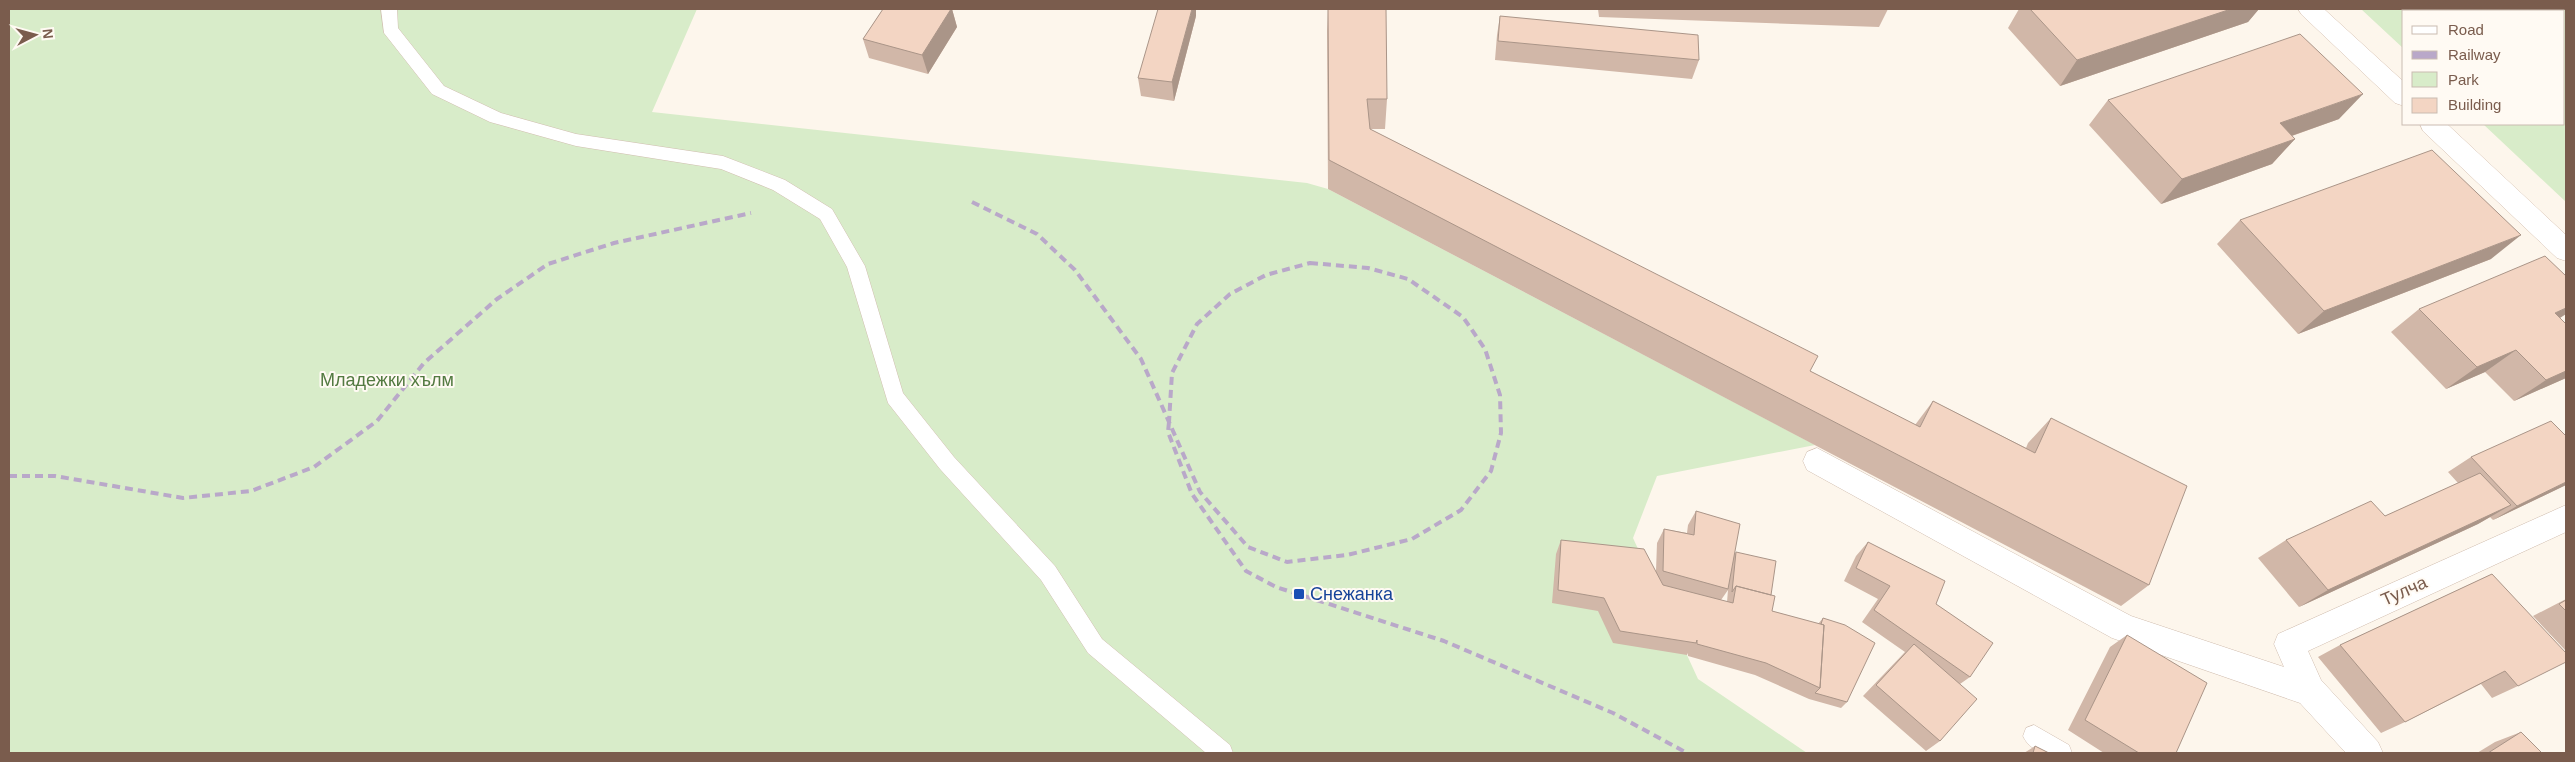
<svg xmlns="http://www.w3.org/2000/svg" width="2575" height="762" font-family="Helvetica,sans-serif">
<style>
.green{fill:#d8ecc9}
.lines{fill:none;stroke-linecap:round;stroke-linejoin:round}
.lane-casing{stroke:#d1beb0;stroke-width:1}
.street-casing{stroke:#d1beb0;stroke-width:1}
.secondary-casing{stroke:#d6c0b0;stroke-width:1}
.lane{fill:#fff;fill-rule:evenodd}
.street{fill:#fff;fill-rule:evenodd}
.secondary{fill:#fff;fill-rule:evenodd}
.rail{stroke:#b9a8c9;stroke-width:4;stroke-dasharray:8 5;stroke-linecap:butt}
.wall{fill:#d1b7a8;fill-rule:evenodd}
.shaded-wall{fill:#aa9588}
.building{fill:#f3d5c3;stroke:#aa9588}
.transit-dot{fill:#1a4fb4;stroke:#fffaf3;stroke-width:2}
.labels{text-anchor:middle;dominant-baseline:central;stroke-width:4;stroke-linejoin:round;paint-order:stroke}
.park-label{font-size:18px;fill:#537a41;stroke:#fffaf3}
.street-label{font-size:18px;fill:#7a5c4d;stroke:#fffaf3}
.transit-label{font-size:18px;fill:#164399;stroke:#fffaf3;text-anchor:start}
</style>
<rect width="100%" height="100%" fill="#fdf6ec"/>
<!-- green -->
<path class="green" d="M 9,9 L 697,9 L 652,112 L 1307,183 L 1328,189 L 1815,445 L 1657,476 L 1633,538 L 1698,679 L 1807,753 L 9,753 Z
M 2361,9 L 2566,9 L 2566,202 L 2483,124 L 2564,124 L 2564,11 L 2404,11 L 2404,49 Z"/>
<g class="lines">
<!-- lane casing -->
<g class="lane-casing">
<path id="lane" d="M 381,9 L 397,9 L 398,28 L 444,86 L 501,113 L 576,134 L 723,156 L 785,180 L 832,209 L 865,266 L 903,393 L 954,457 L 1055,566 L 1102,639 L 1230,745 L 1233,753 L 1206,753 L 1088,653 L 1041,580 L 940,469 L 888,403 L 847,267 L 820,219 L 773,190 L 721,169 L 576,146 L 490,122 L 432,94 L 384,33 Z
M 2034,725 L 2069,745 L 2072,753 C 2053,753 2032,756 2023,736 L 2026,728 Z"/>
</g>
<!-- street casing -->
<g class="street-casing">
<path id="street" d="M 1817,448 L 2131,616 L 2284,667 L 2274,644 L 2278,634 L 2566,505 L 2566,532 L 2308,651 L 2321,680 L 2378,742 L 2383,753 L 2346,753 L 2300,703 L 2112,638 L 1807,470 L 1803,461 L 1807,452 Z"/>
</g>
<!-- secondary casing -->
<g class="secondary-casing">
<path id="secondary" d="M 2298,9 L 2324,9 L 2404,82 L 2404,106 L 2395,103 L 2302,15 Z
M 2420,124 L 2447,124 L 2566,235 L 2566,261 L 2557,258 L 2423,131 Z"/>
</g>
<!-- lane -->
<use href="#lane" class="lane"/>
<!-- street -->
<use href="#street" class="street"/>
<!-- secondary -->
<use href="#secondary" class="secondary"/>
<!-- rail -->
<path class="rail" d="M 972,202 L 1037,234 L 1075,270 L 1141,359 L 1169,422
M 1310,263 L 1368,268 L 1408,279 L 1463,317 L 1485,349 L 1500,395 L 1501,433 L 1491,471 L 1461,510 L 1412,539 L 1347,555 L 1287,562 L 1248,547 L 1200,492 L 1169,422 L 1172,373 L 1197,324 L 1230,294 L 1266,275 Z
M 1169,422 L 1168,432 L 1192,494 L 1246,571 L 1276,587 L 1444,641 L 1613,713 L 1687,753
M 9,476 L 55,476 L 183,498 L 251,491 L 314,467 L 377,421 L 424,363 L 497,299 L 548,264 L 614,243 L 751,213"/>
</g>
<!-- wall -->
<path class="wall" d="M 883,9 L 952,9 L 957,27 L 928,74 L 869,58 L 863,39 Z
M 1328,9 L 1387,99 L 1385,129 L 1370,129 L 1810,371 L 1915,425 L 1933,401 L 2026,448 L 2028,443 L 2051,418 L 2149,585 L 2121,606 L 1328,189 L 1327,31 Z
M 1598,9 L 1888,9 L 1879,27 L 1599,17 Z
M 2019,9 L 2259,9 L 2248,22 L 2060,86 L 2008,28 Z
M 1196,16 L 1174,101 L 1141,96 L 1138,78 Z
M 1500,16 L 1699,60 L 1692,79 L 1495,60 L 1497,35 Z
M 2108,100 L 2339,119 L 2292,136 L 2295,139 L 2272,164 L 2161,204 L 2089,125 Z
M 2240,220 L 2491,259 L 2298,334 L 2217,244 Z
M 2419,309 L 2560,318 L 2566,378 L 2514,401 L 2485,372 L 2446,389 L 2391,332 Z
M 2566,436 L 2566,485 L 2493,520 L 2490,517 L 2478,524 L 2299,607 L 2258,558 L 2286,540 L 2385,516 L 2458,483 L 2448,472 L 2471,457 Z
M 1696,511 L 1735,554 L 1736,552 L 1771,595 L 1772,611 L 1818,624 L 1823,618 L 1847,702 L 1841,708 L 1809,699 L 1755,675 L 1688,656 L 1688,653 L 1687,655 L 1613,643 L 1598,611 L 1552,603 L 1556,554 L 1561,540 L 1656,571 L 1657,543 L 1664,529 L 1687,533 L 1688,525 ZM 1728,590 L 1727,602 L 1721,600 Z
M 1868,542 L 1936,604 L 1970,677 L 1960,684 L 1940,741 L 1926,751 L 1863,696 L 1905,652 L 1862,622 L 1878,599 L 1844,581 L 1856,556 Z
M 2492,574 L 2518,686 L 2492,698 L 2481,684 L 2405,722 L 2381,733 L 2318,657 L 2340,645 Z
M 2566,599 L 2566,651 L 2533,616 Z
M 2127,635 L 2176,753 L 2104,753 L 2068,730 L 2110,647 Z
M 2521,732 L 2542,753 L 2477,753 L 2495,742 Z
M 2035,746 L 2049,753 L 2024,753 Z"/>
<!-- shaded-wall -->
<path class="shaded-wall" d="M 951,9 L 952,9 L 957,27 L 928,74 L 922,55 Z
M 1192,9 L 1196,9 L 1196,16 L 1174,101 L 1172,82 Z
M 2231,9 L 2259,9 L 2248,22 L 2060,86 L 2077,60 Z
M 2363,94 L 2339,119 L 2257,148 L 2280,123 Z
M 2295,139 L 2272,164 L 2161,204 L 2182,179 Z
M 2521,235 L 2491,259 L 2298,334 L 2324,311 Z
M 2566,308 L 2566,314 L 2557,320 L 2555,313 Z
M 2516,350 L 2485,372 L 2446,389 L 2477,367 Z
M 2566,371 L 2566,378 L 2514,401 L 2546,380 Z
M 2566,482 L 2566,485 L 2493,520 L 2517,506 Z
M 2511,505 L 2478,524 L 2299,607 L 2328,590 Z"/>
<!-- building -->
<path class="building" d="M 883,9 L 951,9 L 922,55 L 863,39 Z
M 1158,9 L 1192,9 L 1172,82 L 1138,78 Z
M 1328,9 L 1386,9 L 1387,99 L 1367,99 L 1370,129 L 1818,356 L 1810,371 L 1920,427 L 1933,401 L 2035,453 L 2051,418 L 2187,486 L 2149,585 L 1329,160 Z
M 2030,9 L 2231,9 L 2077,60 Z
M 1500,16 L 1698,35 L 1699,60 L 1498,41 Z
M 2300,34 L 2363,94 L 2280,123 L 2295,139 L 2182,179 L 2108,100 Z
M 2432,150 L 2521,235 L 2324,311 L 2240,220 Z
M 2545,256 L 2566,276 L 2566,308 L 2555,313 L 2566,324 L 2566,371 L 2546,380 L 2516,350 L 2477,367 L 2419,309 Z
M 2551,421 L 2566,436 L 2566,482 L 2517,506 L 2471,457 Z
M 2480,473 L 2511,505 L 2328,590 L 2286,540 L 2371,501 L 2385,516 Z
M 1696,511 L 1740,524 L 1728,589 L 1663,571 L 1664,529 L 1694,535 Z
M 1561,540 L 1644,549 L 1663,585 L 1733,603 L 1736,586 L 1775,596 L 1772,611 L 1824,625 L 1820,688 L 1766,663 L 1697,644 L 1697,640 L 1696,643 L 1620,631 L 1604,598 L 1558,590 Z
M 1868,542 L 1945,581 L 1936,604 L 1993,643 L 1970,677 L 1874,610 L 1890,586 L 1856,568 Z
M 1736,552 L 1776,561 L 1771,595 L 1736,586 L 1732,592 Z
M 2492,574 L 2566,653 L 2566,662 L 2518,686 L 2505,671 L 2405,722 L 2340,645 Z
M 2566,600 L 2566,611 L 2559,604 Z
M 1823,618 L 1845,625 L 1875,643 L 1847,702 L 1815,693 L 1820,688 L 1824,625 L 1821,624 Z
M 2127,635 L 2207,683 L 2176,753 L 2139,753 L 2085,720 Z
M 1914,644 L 1977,699 L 1940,741 L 1876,685 Z
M 2521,732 L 2542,753 L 2488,753 Z
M 2035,746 L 2049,753 L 2033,753 Z"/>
<!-- markers -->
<rect class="transit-dot" x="1293" y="588" width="12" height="12" rx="2.5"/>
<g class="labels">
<!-- park labels -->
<g class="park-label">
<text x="387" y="380">Младежки хълм</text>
</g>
<!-- street labels -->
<g class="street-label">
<text transform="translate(2404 591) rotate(-24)">Тулча</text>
</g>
<!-- transit labels -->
<g class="transit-label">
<text x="1310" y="594">Снежанка</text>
</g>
</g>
<!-- border -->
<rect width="2575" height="762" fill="none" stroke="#7a5c4d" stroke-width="20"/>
<!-- legend -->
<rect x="2402" y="10" width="162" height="115" fill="#fffaf3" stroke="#cabbb1"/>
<rect x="2412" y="26" width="25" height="8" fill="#ffffff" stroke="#cabbb1"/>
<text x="2448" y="35" font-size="15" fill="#7a5c4d">Road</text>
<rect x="2412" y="51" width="25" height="8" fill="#b9a8c9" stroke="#cabbb1"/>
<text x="2448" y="60" font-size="15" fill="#7a5c4d">Railway</text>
<rect x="2412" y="72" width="25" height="15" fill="#d8ecc9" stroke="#cabbb1"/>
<text x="2448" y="85" font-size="15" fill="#7a5c4d">Park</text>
<rect x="2412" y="98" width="25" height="15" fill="#f3d5c3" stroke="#cabbb1"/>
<text x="2448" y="110" font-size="15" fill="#7a5c4d">Building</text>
<!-- north arrow -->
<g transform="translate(35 35) rotate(84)" stroke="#fffaf3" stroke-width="4" paint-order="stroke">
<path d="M0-4L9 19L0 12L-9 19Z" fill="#7a5c4d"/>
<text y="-8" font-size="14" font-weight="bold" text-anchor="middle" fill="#7a5c4d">N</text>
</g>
</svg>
